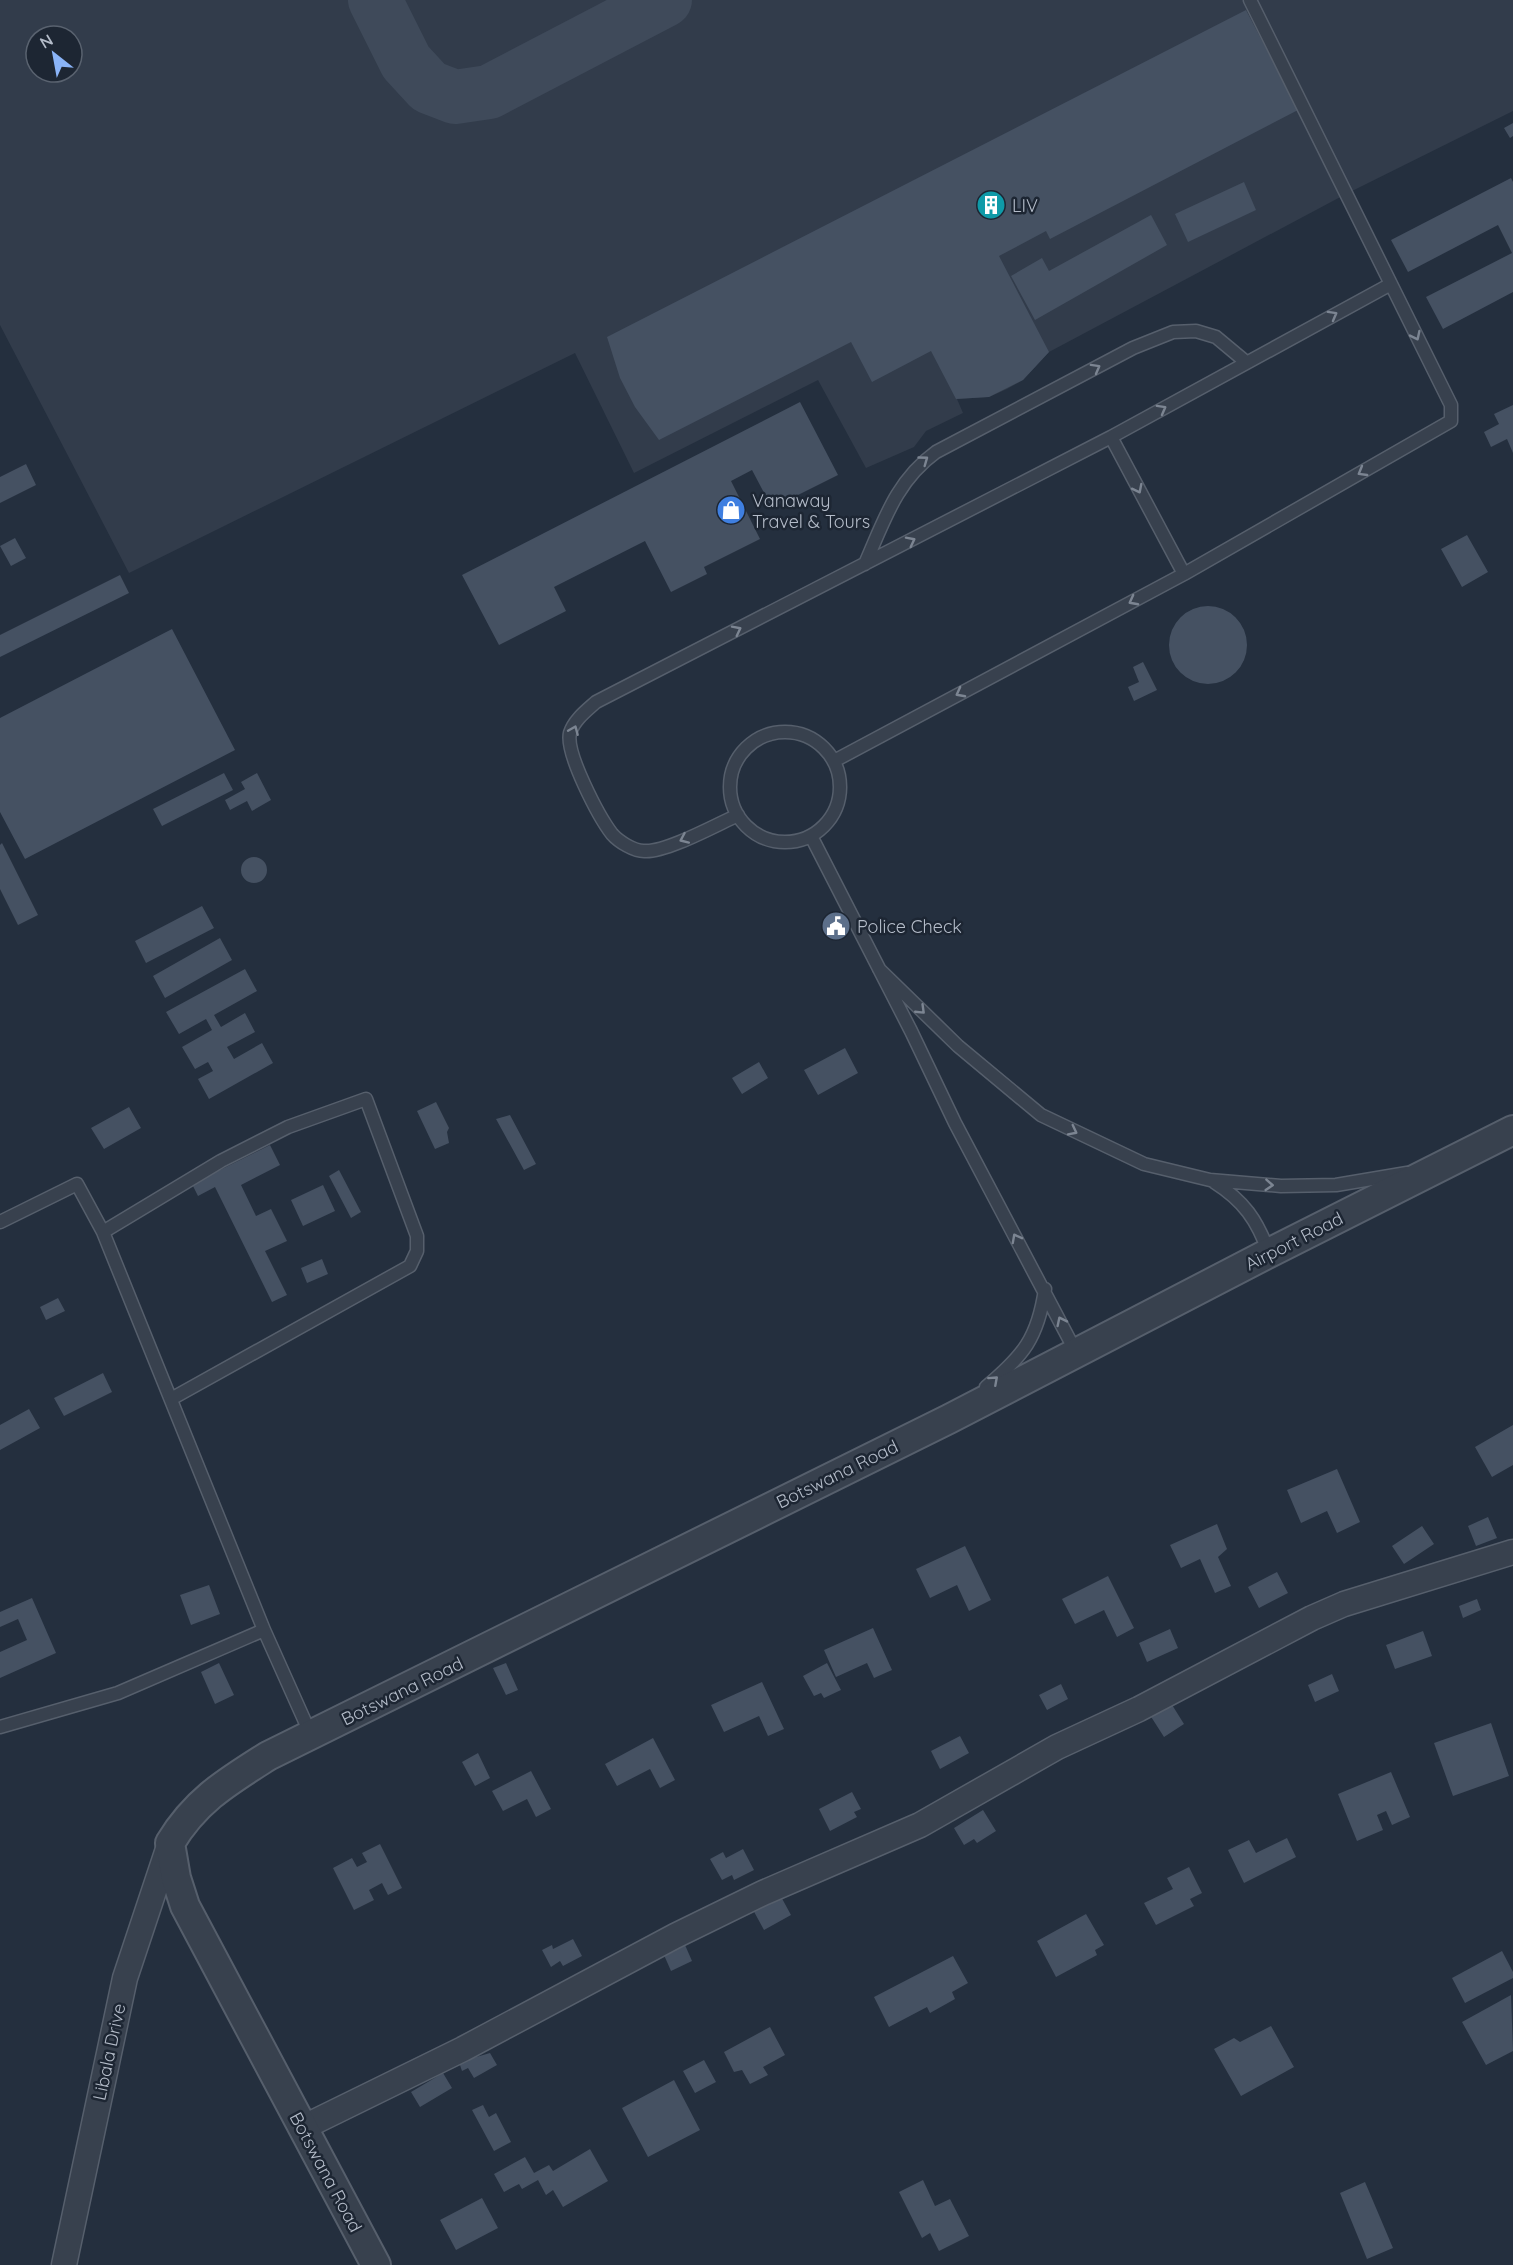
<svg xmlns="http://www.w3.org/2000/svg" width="1513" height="2265" font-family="Quicksand,sans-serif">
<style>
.airport{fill:#323c4b;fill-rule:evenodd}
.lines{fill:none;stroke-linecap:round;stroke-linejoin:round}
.taxiway{stroke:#3f4a5a;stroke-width:54}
.building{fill:#455162}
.service-casing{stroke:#565f6c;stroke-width:15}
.minor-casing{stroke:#565f6c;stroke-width:27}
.tertiary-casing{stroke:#565f6c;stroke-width:32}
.service{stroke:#38414e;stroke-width:12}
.minor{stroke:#38414e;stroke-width:24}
.tertiary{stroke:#38414e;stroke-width:28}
.oneway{stroke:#7c8592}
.labels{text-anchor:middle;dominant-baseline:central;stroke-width:5;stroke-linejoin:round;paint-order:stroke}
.poi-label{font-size:18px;fill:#b4bcc9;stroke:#1d2633;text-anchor:start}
.street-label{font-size:18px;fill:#b4bcc9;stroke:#1d2633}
</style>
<rect width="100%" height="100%" fill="#242f3e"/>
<!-- airport -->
<path class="airport" d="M 0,0 L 1513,0 L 1513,111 L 1346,194 L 1049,352 L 1023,380 L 1007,389 L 989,397 L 957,399 L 963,413 L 926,431 L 914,447 L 866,468 L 818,380 L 634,473 L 575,353 L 129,573 L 0,325 ZM 36,36 L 72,36 L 72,72 L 36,72 Z"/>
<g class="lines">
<!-- taxiway -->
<path class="taxiway" d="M 375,0 L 406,62 L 429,87 L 455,97 L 489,92 L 665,0"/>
</g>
<!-- building -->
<path class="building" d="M 1246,10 L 1298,110 L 1050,239 L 1046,231 L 999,256 L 1049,352 L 1023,380 L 989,397 L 956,399 L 931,351 L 872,382 L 851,342 L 659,440 L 635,407 L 620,378 L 607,337 Z
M 1513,123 L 1513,136 L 1510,138 L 1504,128 Z
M 1511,178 L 1513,182 L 1513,292 L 1443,329 L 1426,297 L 1512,253 L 1498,225 L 1408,272 L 1391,240 Z
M 1244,182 L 1256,210 L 1188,242 L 1175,214 Z
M 1151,215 L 1167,245 L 1035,320 L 1011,276 L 1042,258 L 1049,271 Z
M 800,402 L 838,475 L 772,508 L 752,470 L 731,481 L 760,539 L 704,567 L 707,574 L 671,592 L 645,541 L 554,587 L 566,611 L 499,645 L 462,575 Z
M 1513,405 L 1513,453 L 1507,439 L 1491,447 L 1484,432 L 1499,424 L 1494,414 Z
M 26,464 L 36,485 L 0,503 L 0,477 Z
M 1467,535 L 1488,572 L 1462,587 L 1441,549 Z
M 15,538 L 26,558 L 11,566 L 0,546 Z
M 120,575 L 129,593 L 0,657 L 0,635 Z
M1169 645a39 39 0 1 1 78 0a39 39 0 1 1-78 0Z
M 172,629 L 235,750 L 25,859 L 0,812 L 0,718 Z
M 1143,662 L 1157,690 L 1134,701 L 1128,687 L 1139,682 L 1133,667 Z
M 224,773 L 233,790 L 162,826 L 153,809 Z
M 257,773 L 271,800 L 252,811 L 247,801 L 230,810 L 225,800 L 245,789 L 241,782 Z
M 2,843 L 38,915 L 18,925 L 0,889 L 0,845 Z
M241 870a13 13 0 1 1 26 0a13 13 0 1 1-26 0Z
M 202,906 L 214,928 L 146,963 L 135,941 Z
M 220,938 L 232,960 L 165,998 L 153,976 Z
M 245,969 L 257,991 L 214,1015 L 221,1027 L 245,1013 L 255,1032 L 227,1047 L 234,1059 L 262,1043 L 273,1063 L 209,1099 L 198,1079 L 213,1071 L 208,1062 L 195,1069 L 182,1047 L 212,1030 L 206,1019 L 179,1034 L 166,1012 Z
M 845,1048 L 858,1073 L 818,1095 L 804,1070 Z
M 759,1062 L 768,1078 L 742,1094 L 732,1078 Z
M 436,1102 L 449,1128 L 447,1132 L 449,1143 L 435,1149 L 417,1111 Z
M 129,1107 L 141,1128 L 104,1149 L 91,1128 Z
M 510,1115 L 536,1164 L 524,1170 L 496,1119 Z
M 270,1145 L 280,1165 L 241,1185 L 256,1216 L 271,1209 L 287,1241 L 265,1251 L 287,1295 L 272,1302 L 215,1187 L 198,1196 L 192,1184 Z
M 339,1170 L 361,1212 L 351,1218 L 329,1176 Z
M 323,1185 L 335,1211 L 303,1226 L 291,1200 Z
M 322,1259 L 328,1274 L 307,1283 L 301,1268 Z
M 58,1298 L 65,1311 L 46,1320 L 40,1307 Z
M 103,1373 L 112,1392 L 64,1416 L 54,1398 Z
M 29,1409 L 40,1428 L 0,1450 L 0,1425 Z
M 1513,1425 L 1513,1465 L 1492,1477 L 1475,1447 Z
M 1337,1469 L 1360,1522 L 1337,1533 L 1327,1511 L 1301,1523 L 1287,1490 Z
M 1488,1517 L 1497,1538 L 1476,1546 L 1468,1526 Z
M 1217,1524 L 1227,1549 L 1218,1557 L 1231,1586 L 1215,1593 L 1200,1559 L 1181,1568 L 1170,1545 Z
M 1422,1526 L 1434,1544 L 1404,1564 L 1392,1546 Z
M 965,1546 L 991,1600 L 969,1611 L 957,1585 L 930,1598 L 916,1569 Z
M 1277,1572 L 1288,1593 L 1259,1608 L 1248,1587 Z
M 1108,1576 L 1134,1628 L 1117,1637 L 1104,1610 L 1075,1624 L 1062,1599 Z
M 209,1585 L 220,1614 L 191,1625 L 180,1595 Z
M 32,1598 L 56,1653 L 0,1678 L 0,1652 L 27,1640 L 18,1619 L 0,1627 L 0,1612 Z
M 1477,1599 L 1481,1610 L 1463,1618 L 1459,1606 Z
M 873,1628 L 892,1670 L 874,1678 L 867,1663 L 836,1677 L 824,1650 Z
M 1170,1629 L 1178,1648 L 1147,1662 L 1139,1643 Z
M 1423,1631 L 1432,1656 L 1395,1669 L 1386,1645 Z
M 219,1663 L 234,1695 L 215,1704 L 201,1672 Z
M 506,1663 L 518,1690 L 506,1695 L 493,1668 Z
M 827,1663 L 841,1690 L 824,1698 L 821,1693 L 814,1696 L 803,1676 Z
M 1332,1674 L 1339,1691 L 1315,1702 L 1308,1685 Z
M 762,1682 L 784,1729 L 768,1736 L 759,1716 L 724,1732 L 711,1705 Z
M 1061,1684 L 1068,1699 L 1047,1710 L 1039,1695 Z
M 1169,1700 L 1184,1724 L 1164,1737 L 1148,1712 Z
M 1491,1723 L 1509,1776 L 1453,1796 L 1434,1743 Z
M 960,1736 L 969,1753 L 940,1769 L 931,1751 Z
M 653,1738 L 675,1780 L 660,1788 L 650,1769 L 617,1786 L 605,1764 Z
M 478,1753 L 490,1778 L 475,1786 L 462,1762 Z
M 531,1771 L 551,1809 L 536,1817 L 527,1799 L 503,1811 L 492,1791 Z
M 1391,1772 L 1410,1817 L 1392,1825 L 1386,1811 L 1377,1815 L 1383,1830 L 1357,1841 L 1338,1794 Z
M 852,1792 L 861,1809 L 854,1812 L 857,1817 L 830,1831 L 819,1809 Z
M 983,1810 L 996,1831 L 977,1843 L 974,1839 L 964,1845 L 954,1828 Z
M 1287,1838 L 1296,1857 L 1244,1883 L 1228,1850 L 1249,1840 L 1256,1853 Z
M 380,1844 L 402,1888 L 388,1895 L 382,1883 L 369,1890 L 374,1900 L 354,1910 L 333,1868 L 352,1858 L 357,1867 L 367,1862 L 362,1853 Z
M 743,1849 L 754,1870 L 734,1880 L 732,1875 L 722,1880 L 710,1859 L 723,1852 L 726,1858 Z
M 1189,1867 L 1202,1893 L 1190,1899 L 1194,1906 L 1156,1925 L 1144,1903 L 1173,1889 L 1167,1878 Z
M 779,1893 L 791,1915 L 764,1930 L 752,1908 Z
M 1086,1914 L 1104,1945 L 1095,1950 L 1097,1955 L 1056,1977 L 1037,1941 Z
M 573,1939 L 582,1956 L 563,1966 L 560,1961 L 551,1967 L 542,1950 L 552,1945 L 553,1949 Z
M 685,1945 L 692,1961 L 671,1971 L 664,1955 Z
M 1502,1951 L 1513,1972 L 1513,1978 L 1465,2003 L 1452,1978 Z
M 953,1956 L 968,1983 L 952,1992 L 955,1999 L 930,2013 L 927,2007 L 889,2027 L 874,1997 Z
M 1511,1995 L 1513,2051 L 1486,2065 L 1462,2022 Z
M 1271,2026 L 1294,2067 L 1241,2096 L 1214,2049 L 1234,2038 L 1240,2042 Z
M 770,2027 L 785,2055 L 763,2067 L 768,2075 L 750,2084 L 742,2070 L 734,2072 L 724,2052 Z
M 490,2053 L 497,2065 L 474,2078 L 468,2068 L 462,2071 L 459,2062 Z
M 704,2060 L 716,2082 L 695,2093 L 683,2071 Z
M 443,2073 L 452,2088 L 420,2107 L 411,2092 Z
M 674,2080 L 700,2130 L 648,2157 L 622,2108 Z
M 483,2105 L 489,2117 L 496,2113 L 511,2142 L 494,2151 L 472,2110 Z
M 590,2149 L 608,2181 L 563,2207 L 553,2190 L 546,2195 L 538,2180 L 522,2189 L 519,2184 L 504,2192 L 494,2174 L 525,2157 L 534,2173 L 549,2165 L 553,2171 Z
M 923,2180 L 935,2206 L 950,2199 L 969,2236 L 939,2251 L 930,2233 L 922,2238 L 899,2192 Z
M 1365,2182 L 1393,2248 L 1367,2259 L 1340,2193 Z
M 482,2198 L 498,2228 L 456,2250 L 440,2220 Z"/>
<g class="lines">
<!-- service casing -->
<g class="service-casing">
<path id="service" d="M 1111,437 L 1184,574
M 865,564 C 884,521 896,481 936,452 L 1133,348 L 1173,332 L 1196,331 L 1216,337 L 1246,362
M730 787a55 55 0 1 1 110 0a55 55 0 1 1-110 0Z
M 834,761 L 1184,574 L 1451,421 L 1451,405 L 1250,0
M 738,815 C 716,825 665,853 644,851 C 634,851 619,842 612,834 C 599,817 565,753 570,733 C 574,720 586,711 596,702 L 1111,437 L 1391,284
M 811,836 L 911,1031 L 955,1123 L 1077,1354
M 879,969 L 958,1046 L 1041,1115 L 1144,1164 L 1210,1180 L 1281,1186 L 1336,1185 L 1407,1173
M 1214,1182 C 1244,1201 1257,1220 1269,1253
M 0,1222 L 77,1184 L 103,1232 L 221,1161 L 288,1127 L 366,1099 L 417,1236 L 417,1251 L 410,1266 L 171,1399
M 103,1232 L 264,1630 L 311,1735
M 986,1387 C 1023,1356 1038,1338 1045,1289
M 0,1727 L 118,1693 L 264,1630"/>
</g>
<!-- minor casing -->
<g class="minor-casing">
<path id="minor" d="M 302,2128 L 463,2049 L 675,1936 L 763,1893 L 920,1825 L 1057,1747 L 1139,1709 L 1312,1618 L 1344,1604 L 1513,1552
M 64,2265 L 125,1978 L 170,1843"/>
</g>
<!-- tertiary casing -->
<g class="tertiary-casing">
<path id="tertiary" d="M 376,2265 L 185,1906 L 176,1878 L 170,1843 C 196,1800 227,1782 268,1756 L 949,1419 L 1269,1253 L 1513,1130"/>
</g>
<!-- service -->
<use href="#service" class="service"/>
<!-- minor -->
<use href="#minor" class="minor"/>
<!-- tertiary -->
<use href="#tertiary" class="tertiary"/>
</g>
<!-- one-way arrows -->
<defs><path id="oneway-chevron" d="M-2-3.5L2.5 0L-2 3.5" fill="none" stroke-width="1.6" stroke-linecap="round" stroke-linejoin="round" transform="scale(1.5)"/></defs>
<g class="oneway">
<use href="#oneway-chevron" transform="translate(1333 315) rotate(-29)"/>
<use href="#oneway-chevron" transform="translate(1416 336) rotate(64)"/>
<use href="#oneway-chevron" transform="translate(1096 368) rotate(-29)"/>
<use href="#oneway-chevron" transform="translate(1162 409) rotate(-29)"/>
<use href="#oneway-chevron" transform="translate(924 460) rotate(-36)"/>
<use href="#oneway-chevron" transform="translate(1362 472) rotate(150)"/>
<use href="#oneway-chevron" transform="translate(1138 489) rotate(63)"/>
<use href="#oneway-chevron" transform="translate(911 541) rotate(-27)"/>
<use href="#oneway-chevron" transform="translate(1133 601) rotate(152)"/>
<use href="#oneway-chevron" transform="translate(737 630) rotate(-27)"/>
<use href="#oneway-chevron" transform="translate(960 693) rotate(152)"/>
<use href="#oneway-chevron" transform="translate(574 730) rotate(-67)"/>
<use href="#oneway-chevron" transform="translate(684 839) rotate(156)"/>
<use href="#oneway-chevron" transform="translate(921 1010) rotate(44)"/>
<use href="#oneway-chevron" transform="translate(1073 1131) rotate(27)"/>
<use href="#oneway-chevron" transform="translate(1269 1185) rotate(4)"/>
<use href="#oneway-chevron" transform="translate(1016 1238) rotate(-118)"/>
<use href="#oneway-chevron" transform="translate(1061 1321) rotate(-116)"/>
<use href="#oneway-chevron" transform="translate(994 1380) rotate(-42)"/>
</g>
<!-- icons -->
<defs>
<g id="building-disc" transform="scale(1.5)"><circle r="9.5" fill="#0f9aa8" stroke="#1d2633"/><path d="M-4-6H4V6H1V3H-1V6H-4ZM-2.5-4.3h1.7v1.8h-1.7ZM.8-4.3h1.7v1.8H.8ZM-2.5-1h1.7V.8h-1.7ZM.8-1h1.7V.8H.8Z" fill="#fff"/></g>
<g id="shop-disc" transform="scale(1.5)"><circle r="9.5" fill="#3f7fe0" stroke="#1d2633"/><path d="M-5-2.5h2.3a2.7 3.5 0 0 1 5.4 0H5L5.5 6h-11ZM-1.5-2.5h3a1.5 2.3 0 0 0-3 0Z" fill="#fff"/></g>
<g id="civic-disc" transform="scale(1.5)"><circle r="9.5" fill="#5c6f8a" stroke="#1d2633"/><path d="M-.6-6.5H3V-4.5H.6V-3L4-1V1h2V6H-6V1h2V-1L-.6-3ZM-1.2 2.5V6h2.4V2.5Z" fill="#fff"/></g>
</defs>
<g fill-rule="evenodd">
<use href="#building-disc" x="991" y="205"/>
<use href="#shop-disc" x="731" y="510"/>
<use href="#civic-disc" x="836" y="926"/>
</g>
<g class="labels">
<!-- poi labels -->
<g class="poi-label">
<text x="1012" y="205">LIV</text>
<text x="752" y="500">Vanaway<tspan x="752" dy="21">Travel &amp; Tours</tspan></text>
<text x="857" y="926">Police Check</text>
</g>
<!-- street labels -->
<g class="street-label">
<text transform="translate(1294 1241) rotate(-27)">Airport Road</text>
<text transform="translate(837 1474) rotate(-26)">Botswana Road</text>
<text transform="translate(402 1691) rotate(-26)">Botswana Road</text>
<text transform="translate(109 2052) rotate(-78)">Libala Drive</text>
<text transform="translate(326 2172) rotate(62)">Botswana Road</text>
</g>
</g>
<!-- north arrow -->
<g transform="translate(54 54) rotate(329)"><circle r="28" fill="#1d2633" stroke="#59626f" stroke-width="1.5"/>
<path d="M0-4.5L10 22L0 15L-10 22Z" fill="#8ab4f8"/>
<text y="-9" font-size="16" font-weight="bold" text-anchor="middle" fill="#b4bcc9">N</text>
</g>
</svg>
